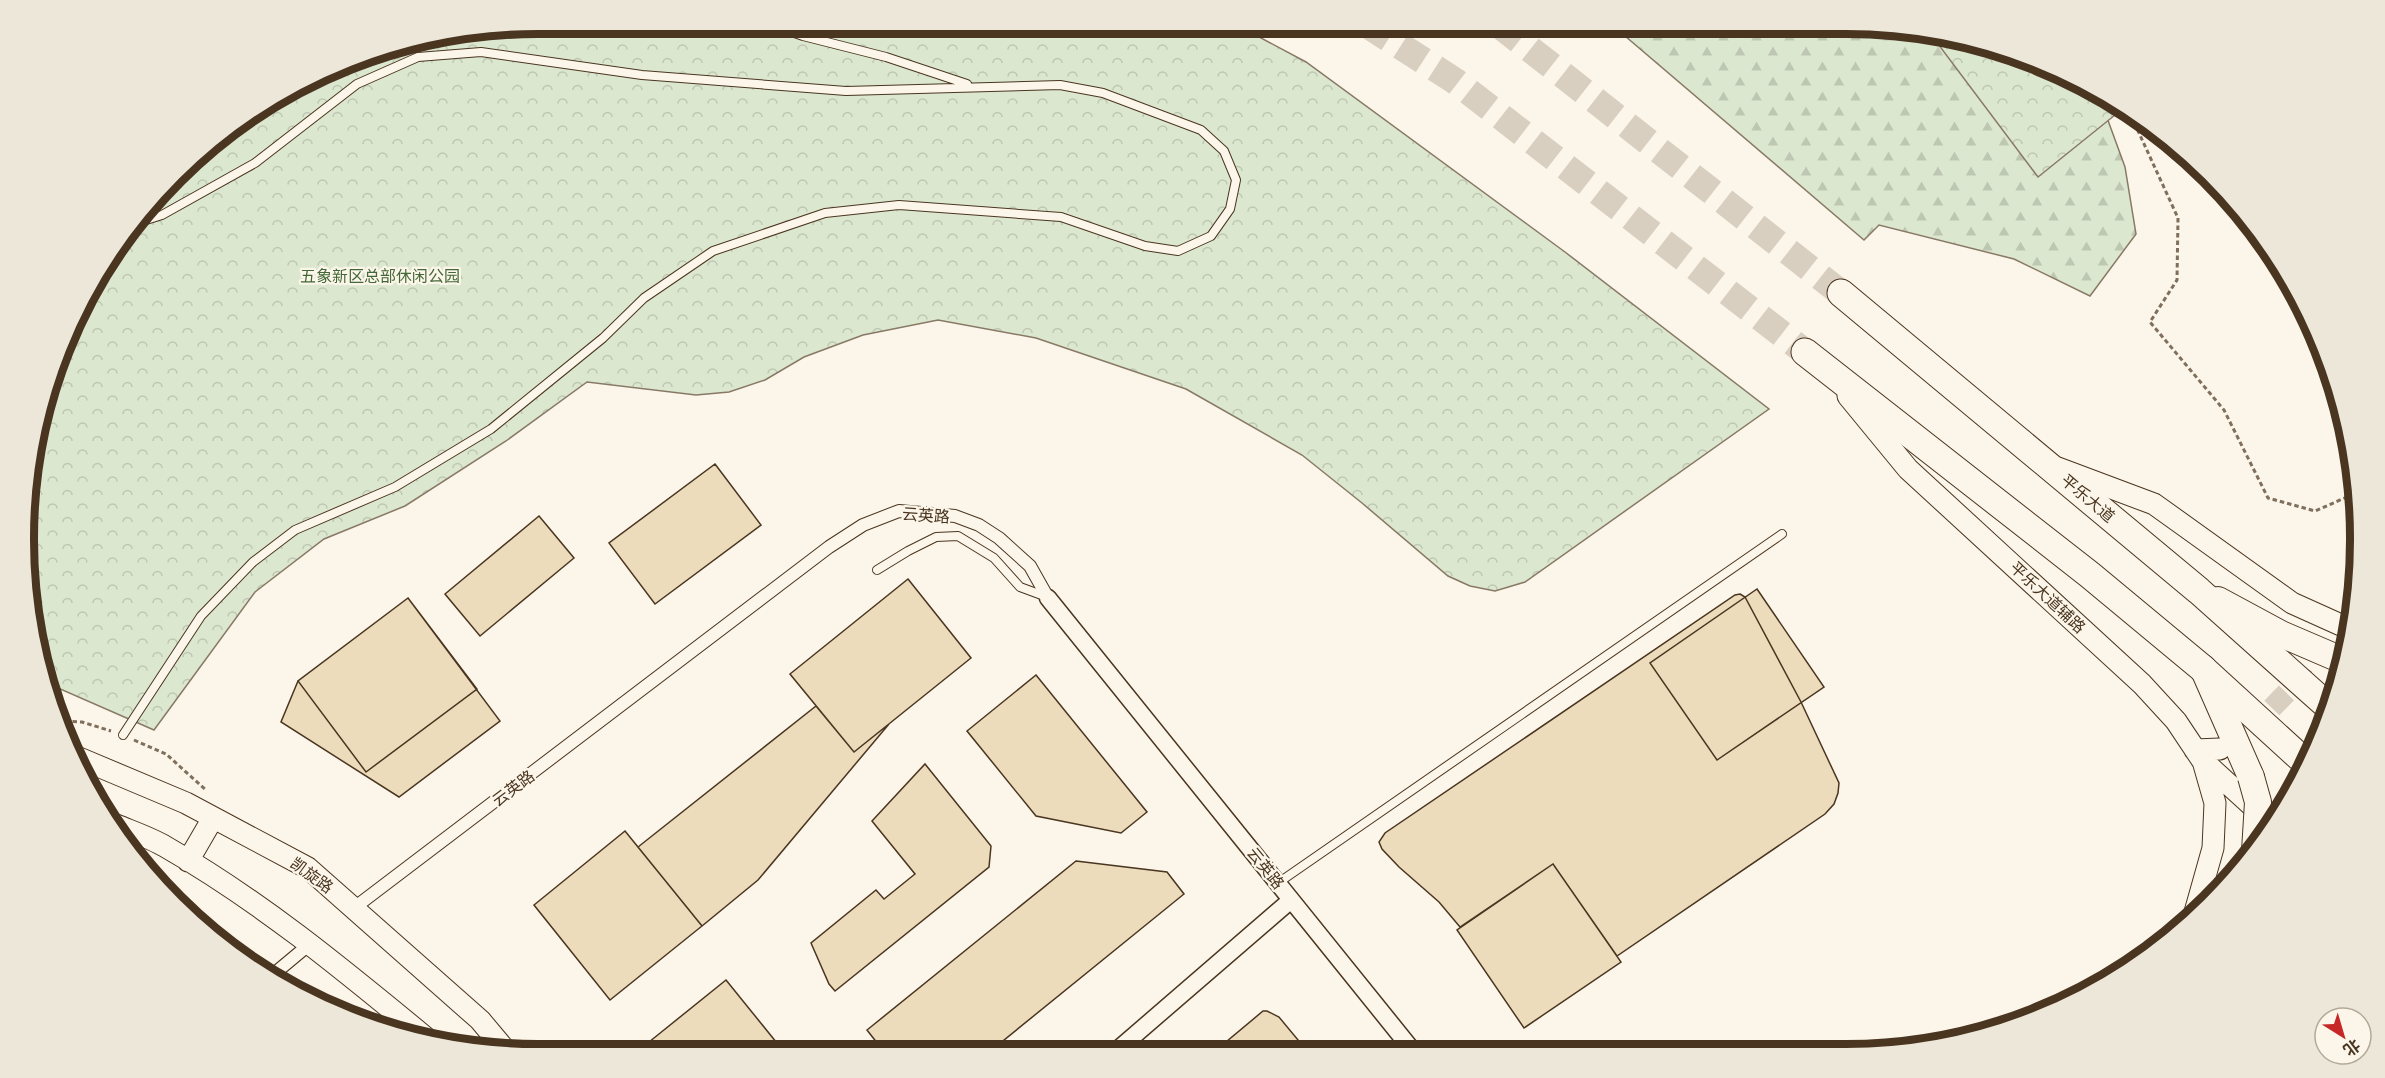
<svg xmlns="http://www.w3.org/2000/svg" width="2385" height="1078" font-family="Quicksand,'Noto Sans SC',sans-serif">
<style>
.forest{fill:url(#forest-firs);stroke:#887966;stroke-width:1.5}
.park{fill:url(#park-crowns);stroke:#887966;stroke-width:1.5}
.building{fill:#ecdcbc;stroke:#4a3520;stroke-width:1.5}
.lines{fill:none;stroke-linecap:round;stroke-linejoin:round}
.tertiary-tunnel{stroke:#d8cfc1;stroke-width:21;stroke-dasharray:21 10;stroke-linecap:butt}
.trunk-tunnel{stroke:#d8cfc1;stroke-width:27;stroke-dasharray:27 14;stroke-linecap:butt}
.service-casing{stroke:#4a3520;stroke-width:10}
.pedestrian-casing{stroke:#4a3520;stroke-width:14}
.minor-casing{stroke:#4a3520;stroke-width:19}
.tertiary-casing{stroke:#4a3520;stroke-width:23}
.primary-casing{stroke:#4a3520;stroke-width:28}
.trunk-casing{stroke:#4a3520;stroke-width:29}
.path{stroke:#7f6f5c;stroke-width:3;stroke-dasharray:4.5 3;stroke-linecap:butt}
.service{stroke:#fbf6e9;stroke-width:8}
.pedestrian{stroke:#fbf6e9;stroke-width:12}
.minor{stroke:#fbf6e9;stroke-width:16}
.tertiary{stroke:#fbf6e9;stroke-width:21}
.primary{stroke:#fbf6e9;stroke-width:26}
.trunk{stroke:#fbf6e9;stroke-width:27}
.primary-bridge-casing{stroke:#4a3520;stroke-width:28;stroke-linecap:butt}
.primary-bridge{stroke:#fbf6e9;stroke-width:26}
.labels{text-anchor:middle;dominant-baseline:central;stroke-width:4.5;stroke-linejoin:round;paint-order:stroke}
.park-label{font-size:16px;fill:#436837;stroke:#fbf6e9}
.street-label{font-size:16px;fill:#4a3520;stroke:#fbf6e9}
.rim{fill:none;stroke:#4a3520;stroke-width:8}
</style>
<defs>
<pattern id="forest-firs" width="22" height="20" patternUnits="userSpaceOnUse" patternTransform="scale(1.5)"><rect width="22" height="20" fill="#dce7d0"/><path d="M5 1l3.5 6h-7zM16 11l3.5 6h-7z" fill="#bec7b2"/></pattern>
<pattern id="park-crowns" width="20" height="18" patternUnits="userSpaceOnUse" patternTransform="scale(1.5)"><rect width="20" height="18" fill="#dce7d0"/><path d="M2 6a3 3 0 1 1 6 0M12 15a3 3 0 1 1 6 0" fill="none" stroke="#bec7b2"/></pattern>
</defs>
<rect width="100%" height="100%" fill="#fbf6e9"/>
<!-- forest -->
<path class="forest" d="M 1611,24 L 1846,24 L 1946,34 L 2043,63 L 2098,93 L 2125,167 L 2136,234 L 2090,296 L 2014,259 L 1879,225 L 1864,240 Z"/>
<!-- park -->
<path class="park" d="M 539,24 L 1235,24 L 1306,62 L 1565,252 L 1769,409 L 1525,582 L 1495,591 L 1470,586 L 1448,576 L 1362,503 L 1302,455 L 1186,389 L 1036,338 L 938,320 L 863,335 L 804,357 L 765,380 L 729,392 L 696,395 L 587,382 L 506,441 L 405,506 L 324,539 L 255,592 L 154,730 L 51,685 L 34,639 L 24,539 L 34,439 L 93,282 L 200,152 L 282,93 L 373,51 Z
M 1929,32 L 1946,34 L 2043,63 L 2125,107 L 2038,177 Z"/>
<!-- building -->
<path class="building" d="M 715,464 L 761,525 L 655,604 L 609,543 Z
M 539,516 L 574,558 L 480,636 L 445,594 Z
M 908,579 L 971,658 L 854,752 L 790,674 Z
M 1757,589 L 1824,687 L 1717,760 L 1650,663 Z
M 1740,594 L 1745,597 L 1801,702 L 1839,783 L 1838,793 L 1834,804 L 1825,814 L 1617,956 L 1553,864 L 1460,927 L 1439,902 L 1399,867 L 1382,849 L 1379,842 L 1385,833 L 1735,595 Z
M 408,598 L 477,689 L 366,772 L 298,681 Z
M 408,598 L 500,721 L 399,797 L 281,722 L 298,681 Z
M 1036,675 L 1147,812 L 1121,833 L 1036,816 L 967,731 Z
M 816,706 L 854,752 L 889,724 L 758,880 L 702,926 L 638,847 Z
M 925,764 L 991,846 L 989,867 L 835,991 L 829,984 L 811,943 L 876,890 L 884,899 L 915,874 L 872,821 Z
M 625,831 L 702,926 L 610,1000 L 534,905 Z
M 1076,861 L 1167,872 L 1184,894 L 988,1053 L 885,1053 L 867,1030 Z
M 1553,864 L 1621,962 L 1524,1028 L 1457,930 Z
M 726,980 L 785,1053 L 659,1054 L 649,1042 Z
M 1263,1011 L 1267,1011 L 1279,1017 L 1308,1052 L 1214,1052 Z"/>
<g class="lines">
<!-- tertiary-tunnel -->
<path class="tertiary-tunnel" d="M 2223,746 L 2267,713 L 2296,683 L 2316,634"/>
<!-- trunk-tunnel -->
<path class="trunk-tunnel" d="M 1366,24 L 1455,81 L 1805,352
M 1498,24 L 1841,293"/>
<!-- service casing -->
<g class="service-casing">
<path id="service" d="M 769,24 L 803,36 L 886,57 L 967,84
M 877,570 L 908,551 L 936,537 L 958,536 L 994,558 L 1020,587 L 1047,597
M 123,735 L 201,616 L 253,562 L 295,530 L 395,487 L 491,429 L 603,338 L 644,298 L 713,251 L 825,213 L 899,205 L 1061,217 L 1145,246 L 1178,251 L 1211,236 L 1230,209 L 1236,180 L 1224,151 L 1201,130 L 1103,93 L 1060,85 L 846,91 L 642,75 L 481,52 L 418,57 L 357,84 L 255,163 L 162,215 L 143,221
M 1278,883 L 1782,534"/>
</g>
<!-- pedestrian casing -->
<g class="pedestrian-casing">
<path id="pedestrian" d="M 354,908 L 829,547 L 863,525 L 899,511 L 955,516 L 979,525 L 999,538 L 1030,566 L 1048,598
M 275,973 L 311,943"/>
</g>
<!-- minor casing -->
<g class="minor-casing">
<path id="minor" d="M 1048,598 L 1413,1051
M 1115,1052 L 1291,900"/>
</g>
<!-- tertiary casing -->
<g class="tertiary-casing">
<path id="tertiary" d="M 1848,396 L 1908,469 L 2142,684 L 2176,721 L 2202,760 L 2271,823
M 2058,468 L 2154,504 L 2292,603 L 2352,630
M 2195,750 L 2220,749
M 79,758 L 186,803 L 308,868 L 480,1020 L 506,1051
M 116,825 C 133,832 151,838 166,847 C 262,902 346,972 431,1042
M 188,861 L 213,818
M 2195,912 L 2213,848 L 2215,803 L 2203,761"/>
</g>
<!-- primary casing -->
<g class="primary-casing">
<path id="primary" d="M 2218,600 L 2281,634 L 2344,661
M 2203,668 L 2251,777"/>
</g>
<!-- trunk casing -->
<g class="trunk-casing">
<path id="trunk" d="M 1841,293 L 2199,591 L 2330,708
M 1805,352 L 2090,575 L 2202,668 L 2306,763"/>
</g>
<!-- path -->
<path class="path" d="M 2128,109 L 2178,218 L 2177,280 L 2150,322 L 2224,410 L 2268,498 L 2315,511 L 2356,493
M 65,721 L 82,722 L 111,731
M 134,740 L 166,754 L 206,790"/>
<!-- service -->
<use href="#service" class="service"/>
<!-- pedestrian -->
<use href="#pedestrian" class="pedestrian"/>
<!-- minor -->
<use href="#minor" class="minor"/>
<!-- tertiary -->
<use href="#tertiary" class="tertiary"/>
<!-- primary -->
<use href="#primary" class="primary"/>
<!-- trunk -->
<use href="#trunk" class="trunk"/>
<!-- primary-bridge casing -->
<g class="primary-bridge-casing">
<path id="primary-bridge" d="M 2251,777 L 2258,802 L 2255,851"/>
</g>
<!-- primary-bridge -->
<use href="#primary-bridge" class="primary-bridge"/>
</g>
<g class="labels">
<!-- park labels -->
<g class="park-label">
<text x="380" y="276">五象新区总部休闲公园</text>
</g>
<!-- street labels -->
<g class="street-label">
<text transform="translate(2088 498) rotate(40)">平乐大道</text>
<text transform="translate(926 515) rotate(4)">云英路</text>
<text transform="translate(2048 597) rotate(43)">平乐大道辅路</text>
<text transform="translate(513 788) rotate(-37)">云英路</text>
<text transform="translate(1266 868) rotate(51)">云英路</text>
<text transform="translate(312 875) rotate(36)">凯旋路</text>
</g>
</g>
<!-- crop -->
<path d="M0 0H2385V1078H0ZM538 34H1846A504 504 0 0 1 2350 538V540A504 504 0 0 1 1846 1044H538A504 504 0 0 1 34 540V538A504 504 0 0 1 538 34Z" fill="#ede7d9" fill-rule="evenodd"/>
<path class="rim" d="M538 34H1846A504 504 0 0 1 2350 538V540A504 504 0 0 1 1846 1044H538A504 504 0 0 1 34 540V538A504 504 0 0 1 538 34Z"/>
<!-- north arrow -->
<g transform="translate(2343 1036) rotate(143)"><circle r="28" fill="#fbf6e9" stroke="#b4a999" stroke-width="1.5"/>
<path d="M0-4.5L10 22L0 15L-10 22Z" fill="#c62828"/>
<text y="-9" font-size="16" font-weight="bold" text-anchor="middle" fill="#4a3520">北</text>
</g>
</svg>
